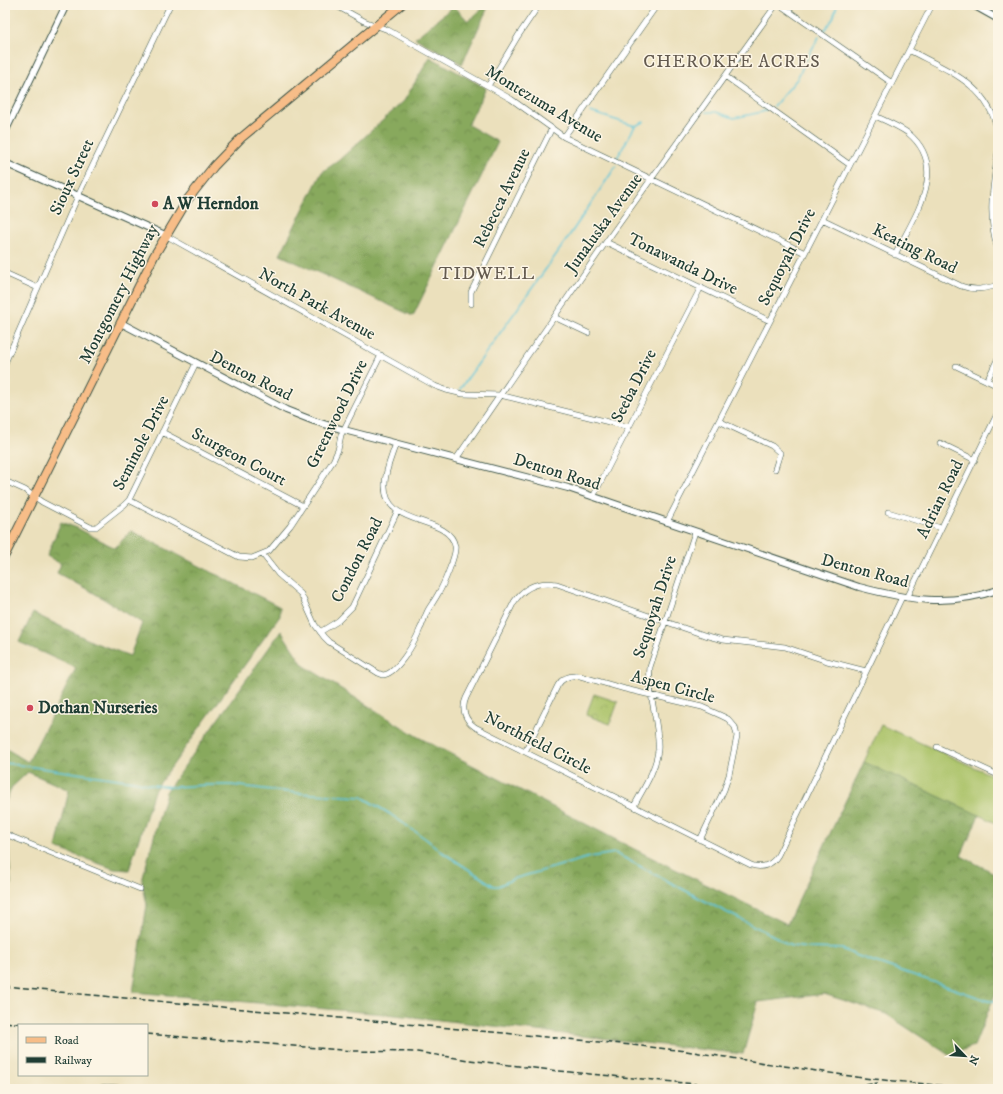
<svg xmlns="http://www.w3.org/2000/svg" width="1003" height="1094" font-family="'IM FELL DW Pica',serif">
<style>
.grass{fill:#abc369;stroke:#65804e}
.forest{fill:url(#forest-crowns);stroke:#547348}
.park{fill:url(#park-crowns);stroke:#65804e}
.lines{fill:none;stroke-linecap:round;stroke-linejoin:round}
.stream{stroke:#5ec6da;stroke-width:1.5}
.minor-casing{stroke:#3e5548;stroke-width:6}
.tertiary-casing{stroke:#3e5548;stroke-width:8}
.primary-casing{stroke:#3e5548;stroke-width:10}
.minor{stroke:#fff;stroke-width:5}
.tertiary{stroke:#fff;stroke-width:6}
.primary{stroke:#f7bd88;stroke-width:8}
.rail{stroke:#1f3d34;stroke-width:1.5;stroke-dasharray:6 3;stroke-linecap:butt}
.poi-dot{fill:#d1495b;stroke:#fcf5e5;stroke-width:1.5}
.labels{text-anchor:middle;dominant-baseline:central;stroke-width:3;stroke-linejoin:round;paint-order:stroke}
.street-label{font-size:17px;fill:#1f3d34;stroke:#fcf5e5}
.poi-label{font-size:17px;font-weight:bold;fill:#1f3d34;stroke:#fcf5e5;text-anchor:start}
.neighbourhood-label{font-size:18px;letter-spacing:1px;fill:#635a4f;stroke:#fcf5e5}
</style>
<defs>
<pattern id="forest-crowns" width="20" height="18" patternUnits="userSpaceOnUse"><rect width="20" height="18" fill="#88a95d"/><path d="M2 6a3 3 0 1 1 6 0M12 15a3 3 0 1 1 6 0" fill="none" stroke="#6f8b4e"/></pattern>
<pattern id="park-crowns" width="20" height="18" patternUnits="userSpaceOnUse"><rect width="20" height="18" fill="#abc369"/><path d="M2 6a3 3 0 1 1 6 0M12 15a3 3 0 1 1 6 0" fill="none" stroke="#8ba057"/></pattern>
</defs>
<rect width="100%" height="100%" fill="#fcf5e5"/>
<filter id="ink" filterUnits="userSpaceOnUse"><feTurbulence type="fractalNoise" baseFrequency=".025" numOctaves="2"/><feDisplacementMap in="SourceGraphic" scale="8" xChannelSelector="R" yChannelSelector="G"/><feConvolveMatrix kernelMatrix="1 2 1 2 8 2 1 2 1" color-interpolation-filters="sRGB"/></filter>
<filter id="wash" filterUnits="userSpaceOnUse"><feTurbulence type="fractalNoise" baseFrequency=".012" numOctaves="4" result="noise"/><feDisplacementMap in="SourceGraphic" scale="16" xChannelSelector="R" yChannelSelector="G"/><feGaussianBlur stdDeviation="0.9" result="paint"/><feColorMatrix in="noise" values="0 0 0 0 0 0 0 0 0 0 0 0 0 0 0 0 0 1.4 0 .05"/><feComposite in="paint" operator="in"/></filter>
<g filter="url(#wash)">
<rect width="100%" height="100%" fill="#ebe0bc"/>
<!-- grass -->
<path class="grass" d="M 881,725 L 998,778 L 998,824 L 864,762 Z"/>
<!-- forest -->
<path class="forest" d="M 487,5 L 489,5 L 462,64 L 415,38 L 454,6 L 468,21 Z
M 430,57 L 486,88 L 468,125 L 498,142 L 413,316 L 280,255 L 322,172 L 338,161 L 404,101 Z
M 61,522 L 77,528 L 115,548 L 131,531 L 280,607 L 280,616 L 154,791 L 129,870 L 114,869 L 56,848 L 69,790 L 28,772 L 12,787 L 5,803 L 5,748 L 28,762 L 76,668 L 19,642 L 33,613 L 93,642 L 130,656 L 142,623 L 94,593 L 57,573 L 61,564 L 47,556 Z
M 281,631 L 303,665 L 418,737 L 628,846 L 787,924 L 864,762 L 979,815 L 961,856 L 998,875 L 998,987 L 974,1046 L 949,1055 L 886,1014 L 824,994 L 758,1002 L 743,1054 L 395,1015 L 133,992 L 147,905 L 142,881 L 166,792 Z
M 5,840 L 8,841 L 11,883 L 5,911 Z"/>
<!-- park -->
<path class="park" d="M 594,694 L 618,702 L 610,724 L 586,715 Z"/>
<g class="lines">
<!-- stream -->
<path class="stream" d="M 824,31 L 833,19 L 837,5
M 774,106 L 797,79 L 808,56 L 819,37
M 590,112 L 635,126
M 706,112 L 716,112 L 734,118 L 762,112 L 766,110
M 617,158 L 635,126 L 644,122
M 460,389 L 563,245 L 616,166
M 5,763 L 133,781 L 152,785 L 173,787 L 206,785 L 231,785 L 297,793 L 362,797 L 390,814 L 426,839 L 442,852 L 494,886 L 498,886 L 513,879 L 590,857 L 615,853 L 720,909 L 776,937 L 786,944 L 792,946 L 808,948 L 842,949 L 855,955 L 989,1001 L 998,1001"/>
</g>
</g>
<g filter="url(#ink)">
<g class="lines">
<!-- minor casing -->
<g class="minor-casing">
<path id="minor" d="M 335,5 L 364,21 L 388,30 L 511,99 L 564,137 L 805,253
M 780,5 L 892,83
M 909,50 C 948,71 989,84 998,133
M 725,76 L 850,165
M 488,86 L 518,36 L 539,5
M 875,116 C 886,121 898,126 908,133 C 951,168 913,218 895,255
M 564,137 L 657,5
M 998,152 C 993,186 987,216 998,250
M 822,219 L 961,286 C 974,291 985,289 998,285
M 165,235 L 435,386 L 446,390 L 463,394 L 500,395 L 629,427
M 606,242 L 770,321
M 5,273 L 38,288
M 471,304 L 471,292 L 552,128
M 554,317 L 588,333
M 5,363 L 78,196 L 170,5
M 956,366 L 998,386
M 987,381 L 998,358
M 719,421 L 772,446 L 780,453 L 775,469
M 162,432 L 303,506
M 940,443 L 975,460
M 456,459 L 606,242 L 776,5
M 5,481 L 25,490 L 42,502 L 90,527 L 96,527 L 124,505 L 129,500 L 196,363
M 593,497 L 701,287
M 129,500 L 239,557 L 252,558 L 269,551 L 290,526 L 333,461 L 338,450 L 341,435 L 381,355
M 888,512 L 941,528
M 667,522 L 932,5
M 263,555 L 278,574 L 301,594 L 315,625 L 324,637 L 329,642 L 378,673 L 383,675 C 397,674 415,642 420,629 C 423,624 424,618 427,612 C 430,606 435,600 438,594 C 443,586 457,554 455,546 C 449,514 383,529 385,484 C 385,470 392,456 396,443
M 907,598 L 998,412
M 320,632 L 338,621 L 352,607 L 397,512
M 866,671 L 827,661 L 785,647 L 723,640 L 704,635 L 557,584 C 539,581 524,587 514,602 L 466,698 C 461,709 465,720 475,727 L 751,865 C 762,869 772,865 778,855 L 902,597
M 937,747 L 998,775
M 525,752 L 558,685 C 563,677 571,675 580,676 L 625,689 L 702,707 L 722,716 L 728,719 L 735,727 L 737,736 L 729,775 L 724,790 L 700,840
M 634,806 C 643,789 656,770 658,750 C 660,723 647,695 650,667 L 695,532
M 5,834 L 140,889
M 93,1089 L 107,1087 L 134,1089"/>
</g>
<!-- tertiary casing -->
<g class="tertiary-casing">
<path id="tertiary" d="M 973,5 L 998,19
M 5,132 L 66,5
M 5,163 L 165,235
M 121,323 L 286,410 L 314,421 L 344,430 L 568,488 L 859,587 C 909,600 947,607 998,590"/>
</g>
<!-- primary casing -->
<g class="primary-casing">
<path id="primary" d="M 5,555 L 154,256 L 188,199 L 214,166 L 241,138 L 401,5"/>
</g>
<!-- minor -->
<use href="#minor" class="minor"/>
<!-- tertiary -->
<use href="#tertiary" class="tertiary"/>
<!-- primary -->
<use href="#primary" class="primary"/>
<!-- rail -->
<path class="rail" d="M 5,987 L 622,1044 L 686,1051 L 863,1078 L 977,1089
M 5,1022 L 33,1025
M 147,1034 L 354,1051 L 417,1052 L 469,1060 L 559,1071 L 748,1089
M 839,1089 L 878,1083"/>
</g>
</g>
<!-- markers -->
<g class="poi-dot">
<circle cx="155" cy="204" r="4"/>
<circle cx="30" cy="708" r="4"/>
</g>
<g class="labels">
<!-- street labels -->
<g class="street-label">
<text transform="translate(544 104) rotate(31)">Montezuma Avenue</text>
<text transform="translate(72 177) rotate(-65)">Sioux Street</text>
<text transform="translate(502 198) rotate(-64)">Rebecca Avenue</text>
<text transform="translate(604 223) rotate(-54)">Junaluska Avenue</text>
<text transform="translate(915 249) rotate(26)">Keating Road</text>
<text transform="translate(787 257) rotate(-63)">Sequoyah Drive</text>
<text transform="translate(683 264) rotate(26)">Tonawanda Drive</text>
<text transform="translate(119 294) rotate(-63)">Montgomery Highway</text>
<text transform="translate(317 304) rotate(29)">North Park Avenue</text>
<text transform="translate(251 376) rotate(27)">Denton Road</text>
<text transform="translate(634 386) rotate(-63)">Seeba Drive</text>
<text transform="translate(337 414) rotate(-64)">Greenwood Drive</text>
<text transform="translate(141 443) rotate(-63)">Seminole Drive</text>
<text transform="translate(239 457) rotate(28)">Sturgeon Court</text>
<text transform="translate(557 472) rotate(17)">Denton Road</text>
<text transform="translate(940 499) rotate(-64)">Adrian Road</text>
<text transform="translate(357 560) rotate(-63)">Condon Road</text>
<text transform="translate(865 571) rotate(15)">Denton Road</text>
<text transform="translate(655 607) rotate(-72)">Sequoyah Drive</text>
<text transform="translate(673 687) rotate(15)">Aspen Circle</text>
<text transform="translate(538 743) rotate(27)">Northfield Circle</text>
</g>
<!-- poi labels -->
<g class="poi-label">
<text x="163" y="204">A W Herndon</text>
<text x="38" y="708">Dothan Nurseries</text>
</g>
<!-- neighbourhood labels -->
<g class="neighbourhood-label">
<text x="732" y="62">CHEROKEE ACRES</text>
<text x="487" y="274">TIDWELL</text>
</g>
</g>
<!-- margin -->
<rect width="1003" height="1094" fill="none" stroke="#fcf5e5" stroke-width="20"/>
<!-- legend -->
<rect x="18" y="1024" width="130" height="52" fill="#fcf5e5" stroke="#a4ab9e"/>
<rect x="26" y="1037" width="20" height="6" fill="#f7bd88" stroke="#a4ab9e"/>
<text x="54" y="1044" font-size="12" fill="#1f3d34">Road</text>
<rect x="26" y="1057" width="20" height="6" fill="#1f3d34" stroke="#a4ab9e"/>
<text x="54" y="1064" font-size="12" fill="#1f3d34">Railway</text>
<!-- north arrow -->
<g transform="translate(965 1056) rotate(115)" stroke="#fcf5e5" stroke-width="3" paint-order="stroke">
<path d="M0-3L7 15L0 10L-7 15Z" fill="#1f3d34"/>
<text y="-6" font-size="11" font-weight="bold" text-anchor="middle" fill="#1f3d34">N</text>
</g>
</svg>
